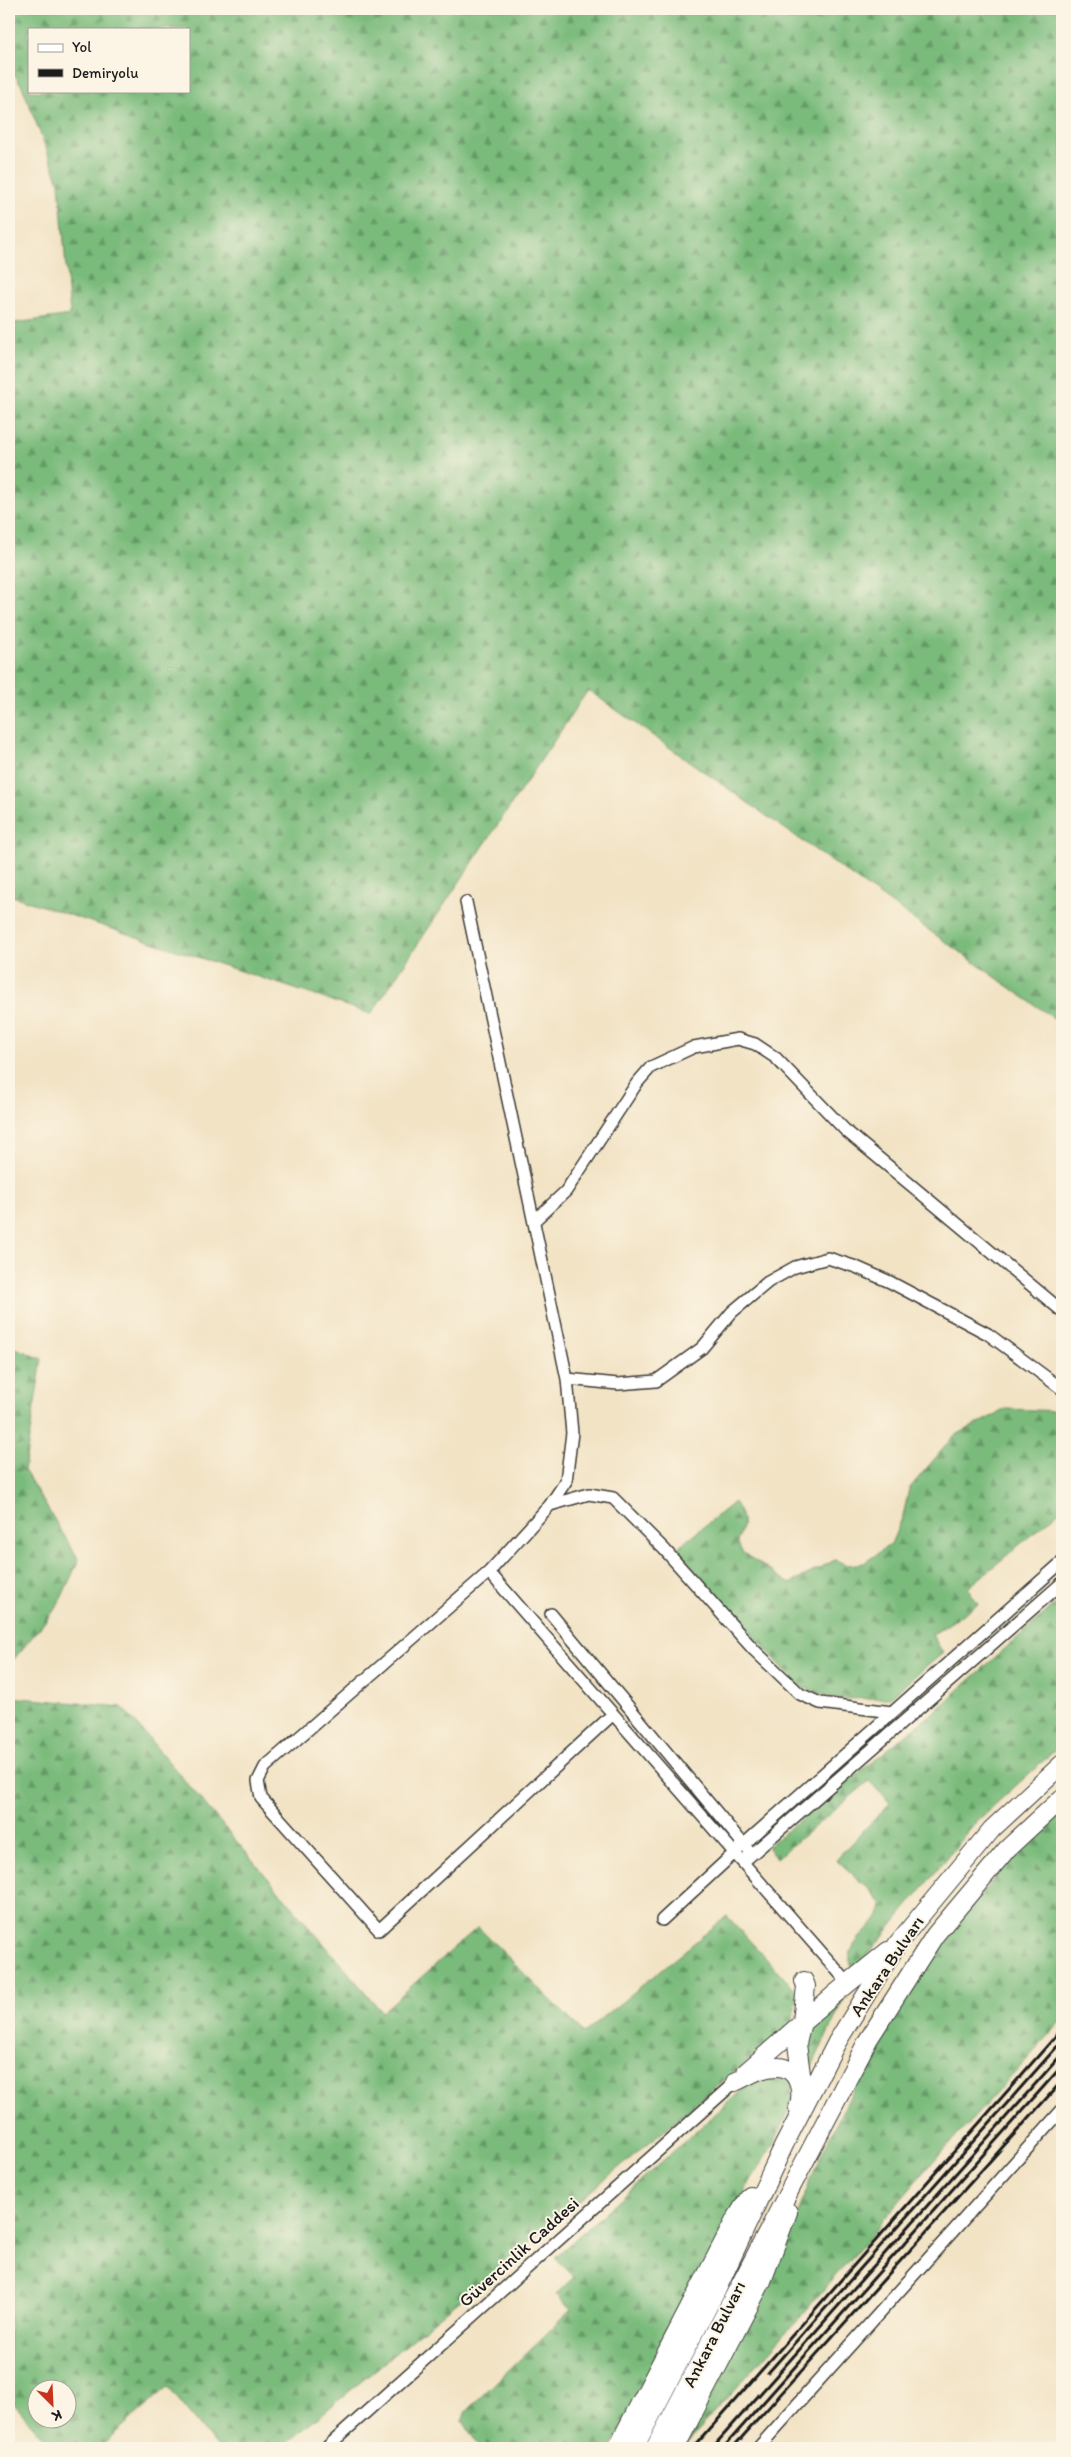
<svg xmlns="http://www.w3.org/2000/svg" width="1071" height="2457" font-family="Itim,sans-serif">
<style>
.forest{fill:url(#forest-firs);stroke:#4b6c4c;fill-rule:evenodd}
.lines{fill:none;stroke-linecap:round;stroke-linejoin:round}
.street-casing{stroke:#3c3a35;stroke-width:14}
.primary-casing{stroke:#3c3a35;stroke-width:20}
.street{stroke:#fff;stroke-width:11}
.primary{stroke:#fff;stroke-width:18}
.rail{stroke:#1c1c1c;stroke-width:3}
.labels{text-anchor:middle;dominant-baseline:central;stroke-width:4;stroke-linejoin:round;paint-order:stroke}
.street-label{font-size:18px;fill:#1c1c1c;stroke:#fcf5e5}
</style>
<defs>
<pattern id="forest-firs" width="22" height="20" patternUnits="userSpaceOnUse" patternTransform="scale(1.25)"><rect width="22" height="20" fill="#7abb7c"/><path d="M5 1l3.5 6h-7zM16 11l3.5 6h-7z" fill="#639765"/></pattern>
</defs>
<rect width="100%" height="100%" fill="#fcf5e5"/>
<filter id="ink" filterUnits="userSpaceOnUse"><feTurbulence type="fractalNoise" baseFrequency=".02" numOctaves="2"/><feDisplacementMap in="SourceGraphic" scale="10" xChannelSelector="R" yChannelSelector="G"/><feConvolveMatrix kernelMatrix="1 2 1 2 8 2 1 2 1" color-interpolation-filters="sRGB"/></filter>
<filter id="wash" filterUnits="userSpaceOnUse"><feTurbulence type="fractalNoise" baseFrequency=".0096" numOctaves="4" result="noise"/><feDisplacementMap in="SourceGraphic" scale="20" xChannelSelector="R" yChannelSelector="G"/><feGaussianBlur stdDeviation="1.12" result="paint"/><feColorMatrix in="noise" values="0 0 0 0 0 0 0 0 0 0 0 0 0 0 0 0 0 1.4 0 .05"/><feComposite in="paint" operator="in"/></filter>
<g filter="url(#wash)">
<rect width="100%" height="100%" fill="#f2e3c5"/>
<!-- forest -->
<path class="forest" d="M 9,9 L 1062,9 L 1062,1024 L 588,690 L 371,1014 L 9,895 L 9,324 L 70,315 L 59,182 L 22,86 L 9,66 ZM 29,29 L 189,29 L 189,91 L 29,91 Z
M 13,1347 L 42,1359 L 24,1470 L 79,1560 L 57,1607 L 9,1665 L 9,1379 Z
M 1006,1409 L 1062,1411 L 1062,1509 L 968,1588 L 978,1604 L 932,1635 L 943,1653 L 889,1698 L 837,1699 L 799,1686 L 676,1549 L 734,1502 C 745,1519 744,1524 737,1542 L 742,1552 L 790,1584 L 835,1560 L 848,1565 L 864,1563 L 891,1544 L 903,1516 L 909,1489 L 954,1436 Z
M 1062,1598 L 1062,1744 L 978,1820 L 860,1964 L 852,1967 C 840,1943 881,1927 882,1905 L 874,1894 L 836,1859 L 890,1803 L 869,1781 L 777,1858 L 767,1847 L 935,1711 Z
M 9,1697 L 122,1707 L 382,2012 L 478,1927 L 584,2033 L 727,1916 L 798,1993 L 792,2024 L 281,2448 L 218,2448 L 168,2387 L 98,2448 L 52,2448 L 9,2398 ZM 38,2390 L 68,2390 L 68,2420 L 38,2420 Z
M 1062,1809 L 1062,2021 L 927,2169 L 807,2309 L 686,2444 L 724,2362 L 794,2223 L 817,2164 L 874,2047 L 924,1965 L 952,1927 L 1021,1848 Z
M 843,1999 L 844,2000 L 808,2074 L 803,2035 L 808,2027 Z
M 779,2072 L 792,2085 C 795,2121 755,2170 739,2201 C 696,2284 653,2366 611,2448 L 480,2448 L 463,2421 L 467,2410 L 571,2310 L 556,2294 L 574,2277 L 555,2257 L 760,2074 Z"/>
</g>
<g filter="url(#ink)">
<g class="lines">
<!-- street casing -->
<g class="street-casing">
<path id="street" d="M 466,902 L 567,1379 L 572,1433 L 566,1481 L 550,1505 L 489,1572 L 265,1767 L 258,1781 L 261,1798 L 379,1930 L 612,1715
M 534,1221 L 566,1191 L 637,1083 L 651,1067 L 694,1047 L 738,1039 L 755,1044 L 776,1058 L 845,1130 L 1062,1311
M 567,1379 L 618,1384 L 656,1381 L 702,1348 L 732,1312 L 768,1282 L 795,1267 L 828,1258 L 856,1267 L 890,1282 L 988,1334 L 1062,1389
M 550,1505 L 589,1494 L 613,1498 L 664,1549 L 754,1650 L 800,1694 L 820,1703 L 892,1712
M 489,1572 L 849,1984
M 551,1614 L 749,1851
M 743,1862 L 1062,1583
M 662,1920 L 743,1845 L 1062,1562
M 326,2448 L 735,2082
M 758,2448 L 1062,2110"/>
</g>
<!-- primary casing -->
<g class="primary-casing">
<path id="primary" d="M 746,2072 L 835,1994 L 888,1951
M 735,2082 C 748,2076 761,2067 776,2067 C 798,2066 804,2091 798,2108
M 803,2089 L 797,2044 L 802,2022 L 806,1986 L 804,1981
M 617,2448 L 735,2220 L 750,2196
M 634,2448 L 717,2289 L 784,2145 L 837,2042 L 898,1943 L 992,1829 L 1062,1764
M 655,2448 L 868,2040 L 935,1935 L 1007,1849 L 1062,1798
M 675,2448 L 762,2281 L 788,2212"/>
</g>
<!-- street -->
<use href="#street" class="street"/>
<!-- primary -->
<use href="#primary" class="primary"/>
<!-- rail -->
<path class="rail" d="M 768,2373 L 1062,2041
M 735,2445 L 1062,2081
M 693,2448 L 1062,2029
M 712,2448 L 1062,2054
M 723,2448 L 1062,2066"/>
</g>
</g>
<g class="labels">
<!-- street labels -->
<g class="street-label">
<text transform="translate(887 1966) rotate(-56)">Ankara Bulvarı</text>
<text transform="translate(519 2252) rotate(-42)">Güvercinlik Caddesi</text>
<text transform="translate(714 2334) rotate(-63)">Ankara Bulvarı</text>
</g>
</g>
<!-- margin -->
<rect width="1071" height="2457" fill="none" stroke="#fcf5e5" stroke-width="30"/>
<!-- legend -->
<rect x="28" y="28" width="162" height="65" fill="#fcf5e5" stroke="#a29e95"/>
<rect x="38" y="44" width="25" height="8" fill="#ffffff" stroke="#a29e95"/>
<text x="72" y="52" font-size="15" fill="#1c1c1c">Yol</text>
<rect x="38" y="69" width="25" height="8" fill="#1c1c1c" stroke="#a29e95"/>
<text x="72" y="78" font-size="15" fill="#1c1c1c">Demiryolu</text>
<!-- north arrow -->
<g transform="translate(52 2404) rotate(156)"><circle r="24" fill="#fcf5e5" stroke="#a29e95"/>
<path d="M0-4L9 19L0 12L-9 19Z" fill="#c8321e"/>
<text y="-8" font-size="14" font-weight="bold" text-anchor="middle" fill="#1c1c1c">K</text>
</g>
</svg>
